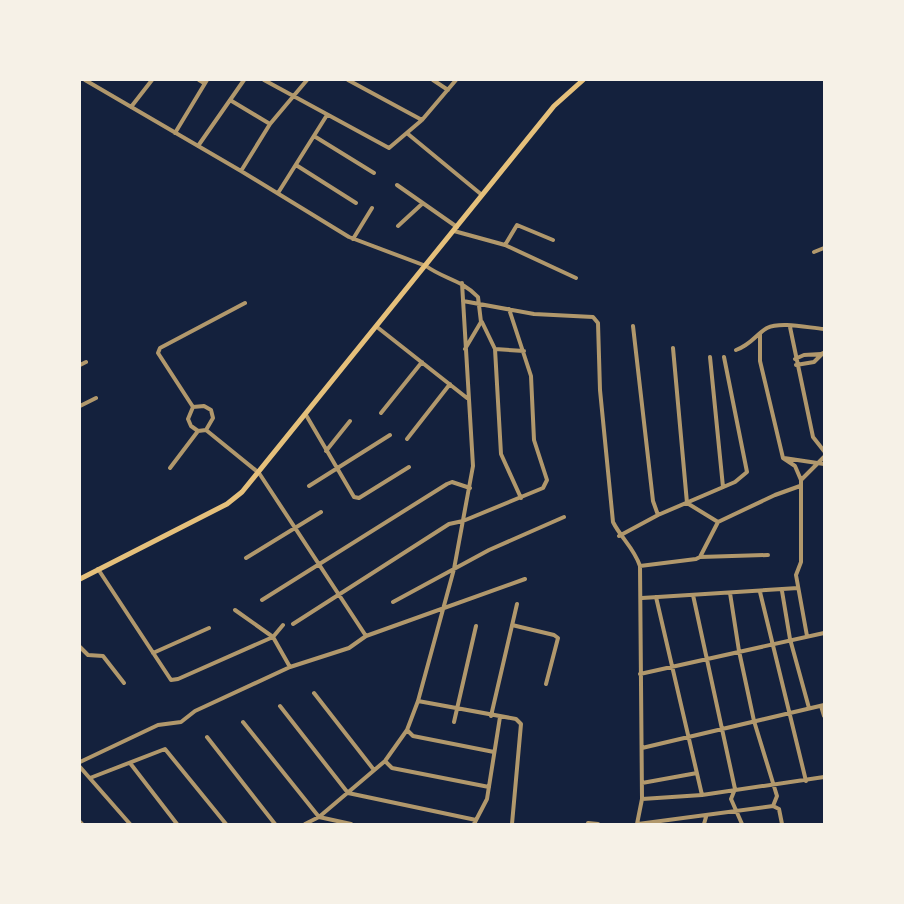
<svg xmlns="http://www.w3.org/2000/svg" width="904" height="904" font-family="Cabin,sans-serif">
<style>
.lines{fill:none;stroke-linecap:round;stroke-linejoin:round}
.minor{stroke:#b1986c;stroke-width:4}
.secondary{stroke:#e5c07b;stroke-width:5}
</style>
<rect width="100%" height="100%" fill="#14213d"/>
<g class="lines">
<!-- minor -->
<path class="minor" d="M 85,80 L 241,171 L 349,237 L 426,266 C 444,279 462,280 478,297 L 481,322 L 465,349
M 199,80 L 204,83
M 264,80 L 389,148 L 422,120 L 456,80
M 348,80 L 422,120
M 433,80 L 448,90
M 230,100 L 270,124
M 131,107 L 152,80
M 175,133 L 207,80
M 408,134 L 482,195
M 314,136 L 374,173
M 198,146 L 244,80
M 296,165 L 356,203
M 241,171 L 270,124 L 307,80
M 397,185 L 457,227
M 278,193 L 327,115
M 398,226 L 423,203
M 454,231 L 505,245 L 576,278
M 353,239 L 372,208
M 505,245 L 517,225 L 553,240
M 814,252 L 824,248
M 463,301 L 534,314 L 593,317 L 598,323 L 600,390 L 613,522 C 621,538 634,548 640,566 L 642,799 L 637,824
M 482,322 L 495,349 L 501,454 L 521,498
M 633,326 L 653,501 L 658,515
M 377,327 L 467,398
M 790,327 L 813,437 L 824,451
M 760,334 L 760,361 L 783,458 L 795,466 L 801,480 L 801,562 L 796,575 L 807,636
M 673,348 L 687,503 L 718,522
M 495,349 L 524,351
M 736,350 C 752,344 755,335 767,328 C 781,321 809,328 824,329
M 710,357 L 723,487
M 795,359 L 804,355 L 821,354
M 80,365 L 86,362
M 796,365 L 814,362 L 823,353
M 80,406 L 96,398
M 193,407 L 188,419 L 191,426 L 198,431 L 206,430 L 213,418 L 211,410 L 204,406 L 193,407 L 158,353 L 160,348 L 245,303
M 381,413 L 422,362
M 306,415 L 354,497 L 359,498 L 409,467
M 206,430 L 259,473 L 366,636
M 407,439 L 450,384
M 326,451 L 350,421
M 784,458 L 824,464
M 170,468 L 198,431
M 801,480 L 824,457
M 309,486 L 390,435
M 619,536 L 658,515 L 735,482 L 747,472 L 724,357
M 700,557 L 768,555
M 246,558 L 321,512
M 640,566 L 696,559 L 700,557 L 718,522 L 775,495 L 800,486
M 98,569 L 171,680 L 178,679 L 273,637 L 283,625
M 782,591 L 790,639 L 809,708
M 760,592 L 806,781
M 730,593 L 739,651 L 754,721 L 777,796 L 773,806
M 693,595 L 735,789 L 731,799 L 742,824
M 656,597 L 702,795
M 642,598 L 798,588
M 262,600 L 447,484 L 452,482 L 470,488
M 393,602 L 489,550 L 564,517
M 235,610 L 273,637 L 290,667
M 293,624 L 449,524 L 463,521 L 543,488 L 547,480 L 534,440 L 531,376 L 509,309
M 512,625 L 554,635 L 558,638 L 546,684
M 80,647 L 88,655 L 103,656 L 124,683
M 153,653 L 209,628
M 640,674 L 824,633
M 314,693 L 374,770
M 418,701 L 516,719 L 521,724 L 512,824
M 280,706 L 348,793 L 476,820
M 821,706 L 824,716
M 491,716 L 517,604
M 243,722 L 319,817 L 351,824
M 454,722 L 476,626
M 407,730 L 413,736 L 494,752
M 207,737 L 275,824
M 642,748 L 824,705
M 385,761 L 392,768 L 489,787
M 80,762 L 158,725 L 181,722 L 195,711 L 290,667 L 349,648 L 366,636 L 525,579
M 130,763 L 177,824
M 80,767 L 130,824
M 90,778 L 165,749 L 226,824
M 642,783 L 697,773
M 642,799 L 702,795 L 824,777
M 80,822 L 82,824
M 588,823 L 598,824
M 305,824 L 319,817 L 385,761 L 407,730 L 418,701 L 454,569 L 473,466 L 462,283
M 474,824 L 487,799 L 500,717
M 638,824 L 773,806 L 779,809 L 782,824
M 704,824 L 706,817"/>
<!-- secondary -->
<path class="secondary" d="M 80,579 L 227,504 L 242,492 L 554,106 L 583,80"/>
</g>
<!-- border -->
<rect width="904" height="904" fill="none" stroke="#f6f1e7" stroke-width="162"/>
</svg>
